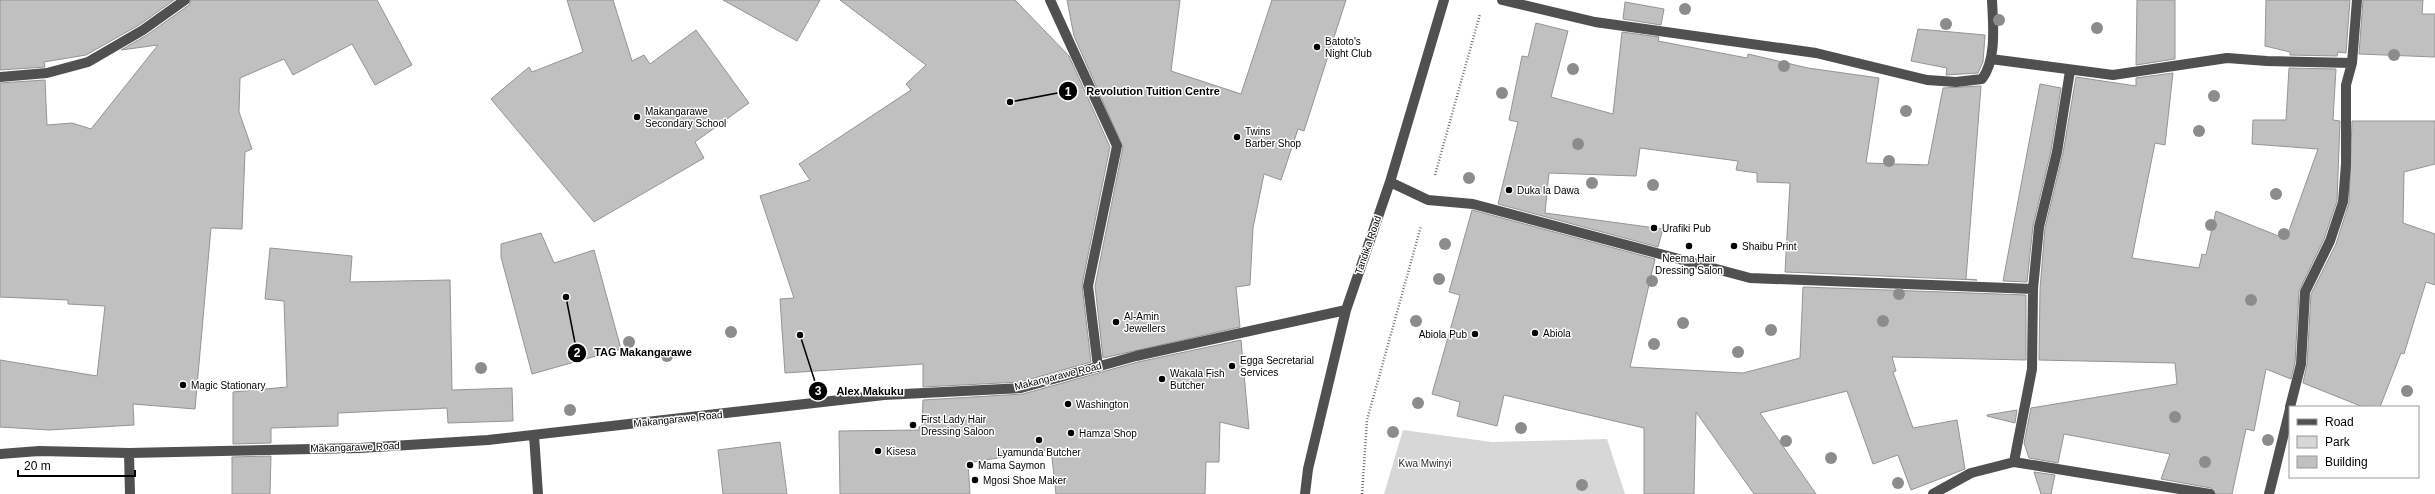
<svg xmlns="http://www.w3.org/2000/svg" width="2435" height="494" font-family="Helvetica,sans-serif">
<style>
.green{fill:#d7d7d7}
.building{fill:#c0c0c0;stroke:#949494}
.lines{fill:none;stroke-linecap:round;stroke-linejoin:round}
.path{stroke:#727272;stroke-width:2.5;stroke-dasharray:1 2;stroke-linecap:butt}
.minor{stroke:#505050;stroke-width:10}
.tree{fill:#8c8c8c}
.poi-dot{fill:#000;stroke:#fff;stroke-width:1.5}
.labels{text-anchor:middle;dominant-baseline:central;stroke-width:3;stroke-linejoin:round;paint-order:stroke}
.poi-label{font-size:10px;fill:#000;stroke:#fff;text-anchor:start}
.street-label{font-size:10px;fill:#000;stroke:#fff}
.park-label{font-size:10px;fill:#2e2e2e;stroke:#fff}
.leader{fill:none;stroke:#000;stroke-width:1.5}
.callout-dot{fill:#000;stroke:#fff;stroke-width:1.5}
.mark-label{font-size:12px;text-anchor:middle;font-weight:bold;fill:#fff}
.callout-label{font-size:11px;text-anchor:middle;font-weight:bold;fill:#000;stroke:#fff;stroke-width:3;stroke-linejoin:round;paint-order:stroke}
</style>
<rect width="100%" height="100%" fill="#fff"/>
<!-- green -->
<path class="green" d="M 1403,430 L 1492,442 L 1607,439 L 1625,494 L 1384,494 Z"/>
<!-- building -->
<path class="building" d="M 0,0 L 174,0 L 139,25 L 86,55 L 44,62 L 45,67 L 0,70 Z
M 191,0 L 377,0 L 412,65 L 375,85 L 352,44 L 293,75 L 284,59 L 240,78 L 239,112 L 252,149 L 245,152 L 242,229 L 211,228 L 195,409 L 133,404 L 134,425 L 49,430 L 0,427 L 0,360 L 97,376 L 105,306 L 68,304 L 68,300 L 0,297 L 0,83 L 45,80 L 47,125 L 72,123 L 91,129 L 158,45 L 121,50 L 147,35 L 189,5 Z
M 567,0 L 613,0 L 632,61 L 644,55 L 650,64 L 696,30 L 749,103 L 695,142 L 704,158 L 594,222 L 491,99 L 529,67 L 532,72 L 583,52 Z
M 723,0 L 820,0 L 797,41 Z
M 840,0 L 1015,0 L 1069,56 L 1110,147 L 1082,285 L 1091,362 L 1020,382 L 923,387 L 923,364 L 785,373 L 780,299 L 794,298 L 760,196 L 810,180 L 799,164 L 911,90 L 906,84 L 926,65 Z
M 1067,0 L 1180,0 L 1171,71 L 1241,94 L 1272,0 L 1346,0 L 1304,131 L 1298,129 L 1281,180 L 1264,174 L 1253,228 L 1250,285 L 1236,287 L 1240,327 L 1103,358 L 1095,286 L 1123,147 L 1074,36 Z
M 2137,0 L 2175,0 L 2175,59 L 2136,65 Z
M 2266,0 L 2350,0 L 2346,53 L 2338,52 L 2337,56 L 2290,55 L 2290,52 L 2265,46 Z
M 2363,0 L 2423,0 L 2422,14 L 2435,14 L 2435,57 L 2359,54 Z
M 1625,2 L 1664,9 L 1661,25 L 1623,19 Z
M 1536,23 L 1568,31 L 1551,97 L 1613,114 L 1622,32 L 1659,37 L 1658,41 L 1747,58 L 1748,54 L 1808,68 L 1879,78 L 1866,163 L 1928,165 L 1943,88 L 1981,86 L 1966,279 L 1977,280 L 1785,272 L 1790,183 L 1757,182 L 1757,173 L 1736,170 L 1738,161 L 1640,148 L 1636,176 L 1549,173 L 1545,213 L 1663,229 L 1658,247 L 1498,204 L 1518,122 L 1509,120 L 1522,56 L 1528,57 Z
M 1918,29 L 1985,35 L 1983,62 L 1978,73 L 1946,75 L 1947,68 L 1911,61 Z
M 2289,68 L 2336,69 L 2333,120 L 2340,121 L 2337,201 L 2324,239 L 2299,291 L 2295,363 L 2291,379 L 2266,369 L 2254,431 L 2246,429 L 2232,494 L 2216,494 L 2211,488 L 2161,479 L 2170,454 L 2064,434 L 2058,463 L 2029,458 L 2024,443 L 2031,408 L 2177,384 L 2175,363 L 2039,360 L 2040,289 L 2045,228 L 2063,153 L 2076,77 L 2136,86 L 2136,78 L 2173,73 L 2165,145 L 2155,143 L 2132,258 L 2199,268 L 2202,254 L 2206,255 L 2216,211 L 2286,239 L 2318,149 L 2252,144 L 2253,120 L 2286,120 Z
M 2040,84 L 2061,88 L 2051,151 L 2033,226 L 2027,282 L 2003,281 Z
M 2352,121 L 2435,121 L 2435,164 L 2404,172 L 2403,223 L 2435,234 L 2435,285 L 2426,282 L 2404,354 L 2401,353 L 2380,407 L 2363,407 L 2303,383 L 2307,364 L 2311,294 L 2336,244 L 2349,203 Z
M 1472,210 L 1655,259 L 1630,367 L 1743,373 L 1800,358 L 1803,287 L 2026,295 L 2026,360 L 1892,357 L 1896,371 L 1893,372 L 1913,428 L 1957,420 L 1965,469 L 1911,490 L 1898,455 L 1873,464 L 1847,391 L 1760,413 L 1816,494 L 1754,494 L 1696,412 L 1694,494 L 1644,494 L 1644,428 L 1504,395 L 1497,426 L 1457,416 L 1460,402 L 1432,394 L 1460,295 L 1449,292 Z
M 541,233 L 554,263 L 594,250 L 621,349 L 532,374 L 501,257 L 501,244 Z
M 270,248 L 352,256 L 350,282 L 450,280 L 452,390 L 512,388 L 513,421 L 448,423 L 447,408 L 338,413 L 338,426 L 271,428 L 271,443 L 233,444 L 233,392 L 287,387 L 284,301 L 265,299 Z
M 1241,340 L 1249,429 L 1220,422 L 1219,462 L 1206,462 L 1205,494 L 1056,494 L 1051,449 L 968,463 L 970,494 L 840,494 L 839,431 L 919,430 L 919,427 L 922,426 L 923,400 L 1023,394 L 1138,362 Z
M 2017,410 L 2015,423 L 1987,416 L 1987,415 Z
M 780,442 L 787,494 L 723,494 L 718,450 Z
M 271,456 L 270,494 L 232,494 L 232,457 Z
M 2034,472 L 2055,475 L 2051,494 L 2041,494 Z"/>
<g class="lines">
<!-- path -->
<path class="path" d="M 1435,175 L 1480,14
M 1362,494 L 1367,420 L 1421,226"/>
<!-- minor -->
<path class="minor" d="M 1050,0 L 1117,146 L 1088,286 L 1098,367
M 1502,0 L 1595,22 L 1816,53 L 1927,80 L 1956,82 L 1982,79 C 1997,59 1993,24 1992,0
M 1991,59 L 2113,75 L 2227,58 L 2267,61 L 2352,63
M 0,77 L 47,73 L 88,62 L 143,30 L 185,0
M 1390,182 L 1428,200 L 1473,204 L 1750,278 L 2033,289
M 2290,407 L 2301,364 L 2305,292 L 2330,241 L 2343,202 L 2346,164 L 2346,85 L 2352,63 L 2357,0
M 534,435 L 538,494
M 129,453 L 130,494
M 0,454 L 39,451 L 129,453 L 360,448 L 488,440 L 884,395 L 1021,388 L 1136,356 L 1346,310
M 2014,462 L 2032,369 L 2033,289 L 2039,227 L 2057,152 L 2070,71
M 1305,494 L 1308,469 L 1346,310 L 1390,182 L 1444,0
M 1933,494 L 1971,473 L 2014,462 L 2210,494
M 2269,494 L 2290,409"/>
</g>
<!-- trees -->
<g class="tree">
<circle cx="1685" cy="9" r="6"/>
<circle cx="1999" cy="20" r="6"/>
<circle cx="1946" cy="24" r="6"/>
<circle cx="2097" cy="28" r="6"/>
<circle cx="2394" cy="55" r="6"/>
<circle cx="1784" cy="66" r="6"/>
<circle cx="1573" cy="69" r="6"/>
<circle cx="1502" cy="93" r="6"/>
<circle cx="2214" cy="96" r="6"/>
<circle cx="1906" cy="111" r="6"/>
<circle cx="2199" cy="131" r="6"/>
<circle cx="1578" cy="144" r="6"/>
<circle cx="1889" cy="161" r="6"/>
<circle cx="1469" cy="178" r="6"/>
<circle cx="1592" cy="183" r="6"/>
<circle cx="1653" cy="185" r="6"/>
<circle cx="2276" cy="194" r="6"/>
<circle cx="2211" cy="225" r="6"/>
<circle cx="2284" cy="234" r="6"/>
<circle cx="1445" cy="244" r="6"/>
<circle cx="1439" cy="279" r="6"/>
<circle cx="1652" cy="281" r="6"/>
<circle cx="1899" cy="294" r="6"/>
<circle cx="2251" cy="300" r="6"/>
<circle cx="1416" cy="321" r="6"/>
<circle cx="1883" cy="321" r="6"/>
<circle cx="1683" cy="323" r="6"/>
<circle cx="1771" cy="330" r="6"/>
<circle cx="731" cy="332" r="6"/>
<circle cx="629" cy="342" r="6"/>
<circle cx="1654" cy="344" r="6"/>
<circle cx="1738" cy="352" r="6"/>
<circle cx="667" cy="356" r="6"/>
<circle cx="481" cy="368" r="6"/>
<circle cx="2407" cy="391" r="6"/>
<circle cx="1418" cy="403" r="6"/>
<circle cx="570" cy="410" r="6"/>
<circle cx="2175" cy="417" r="6"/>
<circle cx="1521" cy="428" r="6"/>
<circle cx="1393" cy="432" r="6"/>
<circle cx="2268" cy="440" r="6"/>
<circle cx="1786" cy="441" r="6"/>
<circle cx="1831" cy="458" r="6"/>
<circle cx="2205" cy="462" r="6"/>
<circle cx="1898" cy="483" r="6"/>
<circle cx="1582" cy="485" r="6"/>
</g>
<!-- markers -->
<g class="poi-dot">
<circle cx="1317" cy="47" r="4"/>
<circle cx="637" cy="117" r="4"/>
<circle cx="1237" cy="137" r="4"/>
<circle cx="1509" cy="190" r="4"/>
<circle cx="1654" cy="228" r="4"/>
<circle cx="1689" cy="246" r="4"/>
<circle cx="1734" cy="246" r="4"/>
<circle cx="1116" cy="322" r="4"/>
<circle cx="1535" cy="333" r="4"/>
<circle cx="1475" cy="334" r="4"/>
<circle cx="1232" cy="366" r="4"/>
<circle cx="1162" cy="379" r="4"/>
<circle cx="183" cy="385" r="4"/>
<circle cx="1068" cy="404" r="4"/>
<circle cx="913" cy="425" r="4"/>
<circle cx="1071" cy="433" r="4"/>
<circle cx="1039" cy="440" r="4"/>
<circle cx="878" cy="451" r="4"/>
<circle cx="970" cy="465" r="4"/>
<circle cx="975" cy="480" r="4"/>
</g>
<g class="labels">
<!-- poi labels -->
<g class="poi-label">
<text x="1325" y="41">Batoto's<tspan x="1325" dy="12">Night Club</tspan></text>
<text x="645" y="111">Makangarawe<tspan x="645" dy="12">Secondary School</tspan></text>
<text x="1245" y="131">Twins<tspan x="1245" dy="12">Barber Shop</tspan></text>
<text x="1517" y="190">Duka la Dawa</text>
<text x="1662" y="228">Urafiki Pub</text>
<text x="1742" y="246">Shaibu Print</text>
<text x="1689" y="258" text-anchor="middle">Neema Hair<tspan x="1689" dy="12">Dressing Salon</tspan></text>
<text x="1124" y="316">Al-Amin<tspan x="1124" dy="12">Jewellers</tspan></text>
<text x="1543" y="333">Abiola</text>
<text x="1467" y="334" text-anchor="end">Abiola Pub</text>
<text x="1240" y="360">Egga Secretarial<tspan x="1240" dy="12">Services</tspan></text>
<text x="1170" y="373">Wakala Fish<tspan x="1170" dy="12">Butcher</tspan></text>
<text x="191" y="385">Magic Stationary</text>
<text x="1076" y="404">Washington</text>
<text x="921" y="419">First Lady Hair<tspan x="921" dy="12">Dressing Saloon</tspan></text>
<text x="1079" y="433">Hamza Shop</text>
<text x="886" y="451">Kisesa</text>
<text x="1039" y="452" text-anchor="middle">Lyamunda Butcher</text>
<text x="978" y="465">Mama Saymon</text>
<text x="983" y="480">Mgosi Shoe Maker</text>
</g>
<!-- street labels -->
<g class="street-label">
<text transform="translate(1368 245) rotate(-71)">Tandika Road</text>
<text transform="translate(1058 376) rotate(-14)">Makangarawe Road</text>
<text transform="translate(678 419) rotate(-6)">Makangarawe Road</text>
<text transform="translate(355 447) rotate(-2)">Makangarawe Road</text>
</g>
<!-- park labels -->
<g class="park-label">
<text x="1425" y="463">Kwa Mwinyi</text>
</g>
</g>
<!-- callouts -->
<path class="leader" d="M1010 102L1068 91M566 297L577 353M800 335L818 391"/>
<g class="callout-dot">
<circle cx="1010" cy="102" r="4"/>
<circle cx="566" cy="297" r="4"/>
<circle cx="800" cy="335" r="4"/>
<circle cx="1068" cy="91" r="10"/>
<circle cx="577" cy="353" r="10"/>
<circle cx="818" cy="391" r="10"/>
</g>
<g class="mark-label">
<text x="1068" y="96">1</text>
<text x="577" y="357">2</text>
<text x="818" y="395">3</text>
</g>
<g class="callout-label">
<text x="1153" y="95">Revolution Tuition Centre</text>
<text x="643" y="356">TAG Makangarawe</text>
<text x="870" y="395">Alex Makuku</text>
</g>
<!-- legend -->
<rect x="2289" y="406" width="130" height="72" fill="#ffffff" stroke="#999999"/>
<rect x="2297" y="419" width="20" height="6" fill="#505050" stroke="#999999"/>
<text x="2325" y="426" font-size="12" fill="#000000">Road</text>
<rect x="2297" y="436" width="20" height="12" fill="#d7d7d7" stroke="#999999"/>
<text x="2325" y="446" font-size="12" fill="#000000">Park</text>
<rect x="2297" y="456" width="20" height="12" fill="#c0c0c0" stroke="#999999"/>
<text x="2325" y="466" font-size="12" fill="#000000">Building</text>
<!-- scale -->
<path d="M18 470v6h117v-6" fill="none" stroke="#000000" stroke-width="2"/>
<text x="24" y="470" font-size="12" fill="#000000" stroke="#ffffff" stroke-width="3" paint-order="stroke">20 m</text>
</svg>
